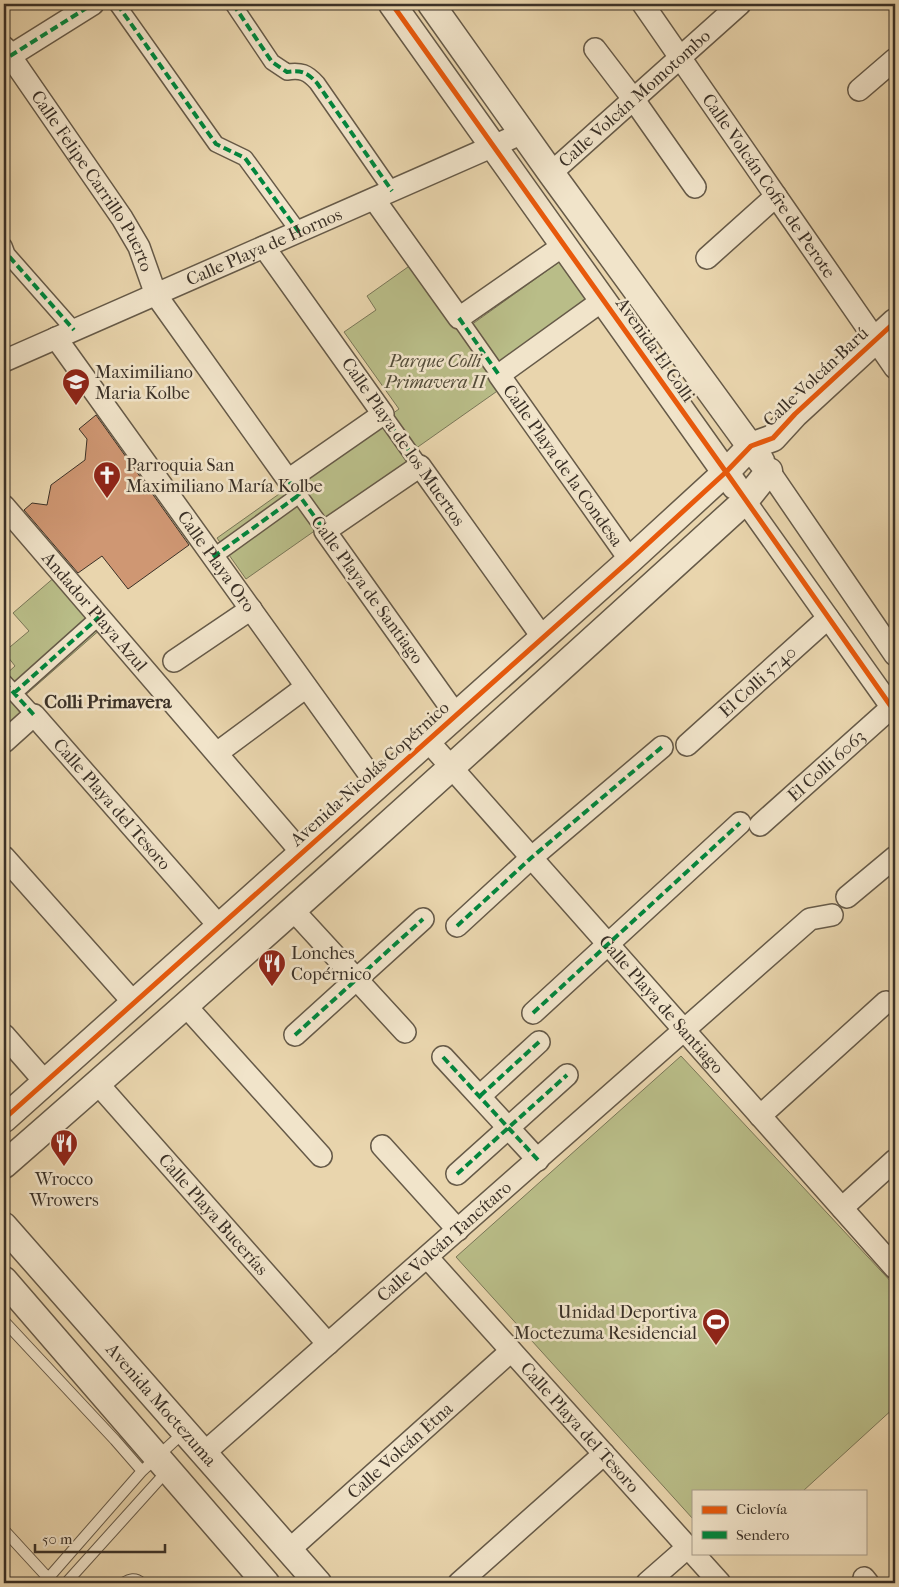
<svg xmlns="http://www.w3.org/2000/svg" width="899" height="1587" font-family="'IM FELL French Canon',serif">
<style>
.green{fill:#b9bd88;stroke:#7a7758}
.building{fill:#cf9773;stroke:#3b3127}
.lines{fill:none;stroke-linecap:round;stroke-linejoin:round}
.service-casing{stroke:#665a48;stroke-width:12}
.pedestrian-casing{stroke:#665a48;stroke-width:18}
.minor-casing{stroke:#665a48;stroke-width:24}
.tertiary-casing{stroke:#665a48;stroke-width:29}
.service{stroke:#f1e4ca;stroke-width:10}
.pedestrian{stroke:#f1e4ca;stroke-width:15}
.minor{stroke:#f1e4ca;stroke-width:21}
.tertiary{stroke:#f1e4ca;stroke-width:26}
.quiet{stroke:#00873e;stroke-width:4;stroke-dasharray:8 4;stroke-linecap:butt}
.cycleway-casing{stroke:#f1e4ca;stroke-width:8}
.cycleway{stroke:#e8590c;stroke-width:5}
.labels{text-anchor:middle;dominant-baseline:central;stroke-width:5;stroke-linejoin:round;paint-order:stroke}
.street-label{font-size:18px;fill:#3b3127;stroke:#f1e4ca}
.park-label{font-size:18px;font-style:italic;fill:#544d3a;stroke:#f1e4ca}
.poi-label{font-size:18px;fill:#3b3127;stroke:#f1e4ca;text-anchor:start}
.neighbourhood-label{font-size:19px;font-weight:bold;fill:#3b3127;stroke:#f1e4ca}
</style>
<rect width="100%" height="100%" fill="#e9d5ad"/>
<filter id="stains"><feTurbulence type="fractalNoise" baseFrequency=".004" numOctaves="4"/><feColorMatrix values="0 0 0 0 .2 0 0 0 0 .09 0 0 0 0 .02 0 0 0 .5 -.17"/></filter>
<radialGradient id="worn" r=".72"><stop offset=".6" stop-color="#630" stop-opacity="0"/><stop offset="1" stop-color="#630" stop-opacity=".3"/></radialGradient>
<!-- green -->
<path class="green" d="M 562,260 L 591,300 L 503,387 L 405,456 L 410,464 L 246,579 L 217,538 L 399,409 L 344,332 L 376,310 L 367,296 L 415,262 L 464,330 Z
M 56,576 L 102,628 L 14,705 L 25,719 L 4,738 L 4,676 L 15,666 L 4,652 L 29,631 L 13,613 Z
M 681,1056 L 895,1286 L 895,1407 L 803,1491 L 693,1491 L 693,1519 L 456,1257 Z"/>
<!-- building -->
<path class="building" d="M 96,415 L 189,545 L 128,589 L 102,556 L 78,573 L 24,510 L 32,503 L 47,505 L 51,485 L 85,460 L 87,439 L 79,429 Z"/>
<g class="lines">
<!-- service casing -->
<g class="service-casing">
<path id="service" d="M 4,1321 L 115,1440 L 142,1471
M 4,1530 L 49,1579
M 44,1583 L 142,1471 L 184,1432
M 66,1583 L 167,1471
M 123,1583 C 130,1579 135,1577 142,1583"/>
</g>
<!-- pedestrian casing -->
<g class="pedestrian-casing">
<path id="pedestrian" d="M 117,4 L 216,144 L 245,158 L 299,232
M 233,4 L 272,62 L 287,72 C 301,70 307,72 317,83 L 392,191
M 4,246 L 7,254 L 74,330
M 459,318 L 499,375
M 383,414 L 420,466
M 294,488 L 325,531
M 213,557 L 299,495
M 4,682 L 34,715
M 14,693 L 99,617"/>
</g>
<!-- minor casing -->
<g class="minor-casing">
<g id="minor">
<path id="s1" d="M 643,4 L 895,368"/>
<path id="s2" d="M 4,47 L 122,218 L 139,247 L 156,295 L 288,480 L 383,414 L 264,247"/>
<path d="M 595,49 L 634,100 L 695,187"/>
<path d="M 10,56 L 93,4"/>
<path d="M 859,90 L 895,59"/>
<path id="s3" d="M 551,173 L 740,4"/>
<path d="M 374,199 L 459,318 L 564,245"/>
<path d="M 707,258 L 776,196"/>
<path id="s4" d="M 603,300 L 499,375 L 630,560"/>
<path id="s5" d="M 56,338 L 377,785"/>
<path id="s6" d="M 4,361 L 523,133"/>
<path d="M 769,471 L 895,655"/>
<path d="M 745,501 L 895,712"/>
<path id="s7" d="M 4,506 L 302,853"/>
<path d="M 174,661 L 251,609"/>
<path d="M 456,715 L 325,531 L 420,466 L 543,638"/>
<path id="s8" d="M 428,741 L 895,1268"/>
<path id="s9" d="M 4,742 L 34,715 L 220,927"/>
<path id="s10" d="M 687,745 L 828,618"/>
<path d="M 217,753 L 306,687"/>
<path id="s11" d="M 760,825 L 892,707"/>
<path d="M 4,857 L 134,1003"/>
<path d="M 847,897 L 895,857"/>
<path d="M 293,910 L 405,1032"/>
<path d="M 457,926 L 531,858 L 662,747"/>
<path d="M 185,1005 L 321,1156"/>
<path d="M 533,1013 L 740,823"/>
<path d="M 4,1035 L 46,1083"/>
<path d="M 295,1035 L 423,919"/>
<path d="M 443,1057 L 538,1160"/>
<path id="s12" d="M 98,1084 L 328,1344"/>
<path d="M 480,1096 L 539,1042"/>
<path d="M 760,1116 L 886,1002"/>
<path d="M 382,1146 L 458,1230"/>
<path d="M 457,1174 L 567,1075"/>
<path d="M 842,1208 L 895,1160"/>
<path id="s13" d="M 427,1257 L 693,1553"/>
<path id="s14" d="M 204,1453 L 810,919 L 832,915"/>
<path id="s15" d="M 289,1550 L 511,1351"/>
<path d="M 693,1553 L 720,1583"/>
<path d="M 864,1578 L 868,1583"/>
<path d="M 459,1583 L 604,1454"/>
<path d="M 647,1583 L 688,1547"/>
</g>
</g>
<!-- tertiary casing -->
<g class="tertiary-casing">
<g id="tertiary">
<path d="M 392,4 L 735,486"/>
<path d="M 431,4 L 551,173 L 761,461"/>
<path d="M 4,1119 L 630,560 L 726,472 L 751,446 L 773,438 L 795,414 L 895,322"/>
<path d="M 4,1165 C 254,947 500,724 745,501 L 769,471"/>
<path id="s16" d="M 4,1226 L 318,1583"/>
<path d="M 4,1280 L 266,1583"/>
</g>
</g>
<!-- service -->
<use href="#service" class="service"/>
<!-- pedestrian -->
<use href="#pedestrian" class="pedestrian"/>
<!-- minor -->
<use href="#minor" class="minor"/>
<!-- tertiary -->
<use href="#tertiary" class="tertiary"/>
<!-- quiet -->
<path class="quiet" d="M 117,4 L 216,144 L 245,158 L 299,232
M 233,4 L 272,62 L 287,72 C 301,70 307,72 317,83 L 392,191
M 10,56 L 93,4
M 4,246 L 7,254 L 74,330
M 459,318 L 499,375
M 383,414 L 420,466
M 288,480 L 325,531
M 213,557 L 299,495
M 4,682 L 34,715
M 14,693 L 99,617
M 457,926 L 531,858 L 662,747
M 533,1013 L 740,823
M 295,1035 L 423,919
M 443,1057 L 538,1160
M 480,1096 L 539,1042
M 457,1174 L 567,1075"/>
<!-- cycleway casing -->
<g class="cycleway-casing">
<path id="cycleway" d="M 392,4 L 726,472 L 895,712
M 4,1119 L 630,560 L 726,472 L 751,446 L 773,438 L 795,414 L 895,322"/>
</g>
<!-- cycleway -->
<use href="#cycleway" class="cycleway"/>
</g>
<!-- icons -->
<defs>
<g id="school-pin" transform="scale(1.4375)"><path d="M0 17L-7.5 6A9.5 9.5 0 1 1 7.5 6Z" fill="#8f2418" stroke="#f1e4ca"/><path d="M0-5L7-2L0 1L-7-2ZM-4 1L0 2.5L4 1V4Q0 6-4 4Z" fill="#fff"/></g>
<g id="church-pin" transform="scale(1.4375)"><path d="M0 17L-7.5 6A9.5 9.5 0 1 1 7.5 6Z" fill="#8f2418" stroke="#f1e4ca"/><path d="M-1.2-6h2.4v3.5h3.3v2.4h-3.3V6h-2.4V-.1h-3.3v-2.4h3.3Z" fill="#fff"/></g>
<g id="restaurant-pin" transform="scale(1.4375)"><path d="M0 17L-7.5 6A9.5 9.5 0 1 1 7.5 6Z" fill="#8f2418" stroke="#f1e4ca"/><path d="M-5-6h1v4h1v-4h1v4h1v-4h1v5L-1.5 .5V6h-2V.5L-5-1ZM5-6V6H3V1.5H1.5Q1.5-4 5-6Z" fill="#fff"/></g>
<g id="stadium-pin" transform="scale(1.4375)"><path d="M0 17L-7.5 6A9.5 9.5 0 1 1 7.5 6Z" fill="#8f2418" stroke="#f1e4ca"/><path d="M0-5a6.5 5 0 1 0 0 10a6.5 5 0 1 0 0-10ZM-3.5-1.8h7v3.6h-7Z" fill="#fff"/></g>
</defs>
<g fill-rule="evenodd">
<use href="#school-pin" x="76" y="382"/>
<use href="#church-pin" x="107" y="475"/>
<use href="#restaurant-pin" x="272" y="963"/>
<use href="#restaurant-pin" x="64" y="1143"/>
<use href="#stadium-pin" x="716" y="1322"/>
</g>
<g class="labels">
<!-- street labels -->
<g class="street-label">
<text stroke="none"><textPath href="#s3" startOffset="112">Calle Volcán Momotombo</textPath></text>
<text stroke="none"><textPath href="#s2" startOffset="161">Calle Felipe Carrillo Puerto</textPath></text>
<text stroke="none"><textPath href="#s1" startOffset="221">Calle Volcán Cofre de Perote</textPath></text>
<text stroke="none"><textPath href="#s6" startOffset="284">Calle Playa de Hornos</textPath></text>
<text transform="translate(655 350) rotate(55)">Avenida El Colli</text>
<text transform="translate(816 377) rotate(-43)">Calle Volcán Barú</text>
<text transform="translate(403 442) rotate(55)">Calle Playa de los Muertos</text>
<text stroke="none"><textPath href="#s4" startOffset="239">Calle Playa de la Condesa</textPath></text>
<text stroke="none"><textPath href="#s5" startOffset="275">Calle Playa Oro</textPath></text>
<text transform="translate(367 590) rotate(54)">Calle Playa de Santiago</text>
<text stroke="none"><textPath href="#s7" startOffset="139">Andador Playa Azul</textPath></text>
<text stroke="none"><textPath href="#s10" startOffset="95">El Colli 5740</textPath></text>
<text stroke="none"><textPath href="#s11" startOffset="89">El Colli 6063</textPath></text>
<text transform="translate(370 774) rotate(-42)">Avenida Nicolás Copérnico</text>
<text stroke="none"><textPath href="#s9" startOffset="159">Calle Playa del Tesoro</textPath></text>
<text stroke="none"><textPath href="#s8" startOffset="352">Calle Playa de Santiago</textPath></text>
<text stroke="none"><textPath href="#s12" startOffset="174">Calle Playa Bucerías</textPath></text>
<text stroke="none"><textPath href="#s14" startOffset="320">Calle Volcán Tancítaro</textPath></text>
<text stroke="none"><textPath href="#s16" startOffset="238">Avenida Moctezuma</textPath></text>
<text stroke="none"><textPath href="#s13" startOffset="229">Calle Playa del Tesoro</textPath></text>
<text stroke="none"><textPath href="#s15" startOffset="149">Calle Volcán Etna</textPath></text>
</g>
<!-- park labels -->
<g class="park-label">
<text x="435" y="361">Parque Colli<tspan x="435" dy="21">Primavera II</tspan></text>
</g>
<!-- poi labels -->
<g class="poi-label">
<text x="95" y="372">Maximiliano<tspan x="95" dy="21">Maria Kolbe</tspan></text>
<text x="126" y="465">Parroquia San<tspan x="126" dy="21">Maximiliano María Kolbe</tspan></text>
<text x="291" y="953">Lonches<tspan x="291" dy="21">Copérnico</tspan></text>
<text x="64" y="1179" text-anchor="middle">Wrocco<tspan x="64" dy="21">Wrowers</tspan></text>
<text x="697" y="1312" text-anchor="end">Unidad Deportiva<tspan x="697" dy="21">Moctezuma Residencial</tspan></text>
</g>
<!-- neighbourhood labels -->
<g class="neighbourhood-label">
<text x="108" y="702">Colli Primavera</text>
</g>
</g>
<!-- margin -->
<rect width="899" height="1587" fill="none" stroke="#e9d5ad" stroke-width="20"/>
<rect x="5" y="5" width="889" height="1577" fill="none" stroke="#3b3127" stroke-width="2.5"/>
<rect x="10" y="10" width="879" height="1567" fill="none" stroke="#3b3127"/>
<!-- legend -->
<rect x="692" y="1490" width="175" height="65" fill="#f1e4ca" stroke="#a89c89"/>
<rect x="702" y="1506" width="25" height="8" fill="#e8590c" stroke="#a89c89"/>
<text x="736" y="1514" font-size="15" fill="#3b3127">Ciclovía</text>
<rect x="702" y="1531" width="25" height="8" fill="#00873e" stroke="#a89c89"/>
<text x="736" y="1540" font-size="15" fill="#3b3127">Sendero</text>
<!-- scale -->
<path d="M35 1544v8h130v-8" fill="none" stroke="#3b3127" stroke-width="2.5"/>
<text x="42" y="1544" font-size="15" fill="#3b3127" stroke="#f1e4ca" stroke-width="4" paint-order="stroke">50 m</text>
<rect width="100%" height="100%" filter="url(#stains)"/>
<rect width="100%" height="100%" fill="url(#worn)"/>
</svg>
